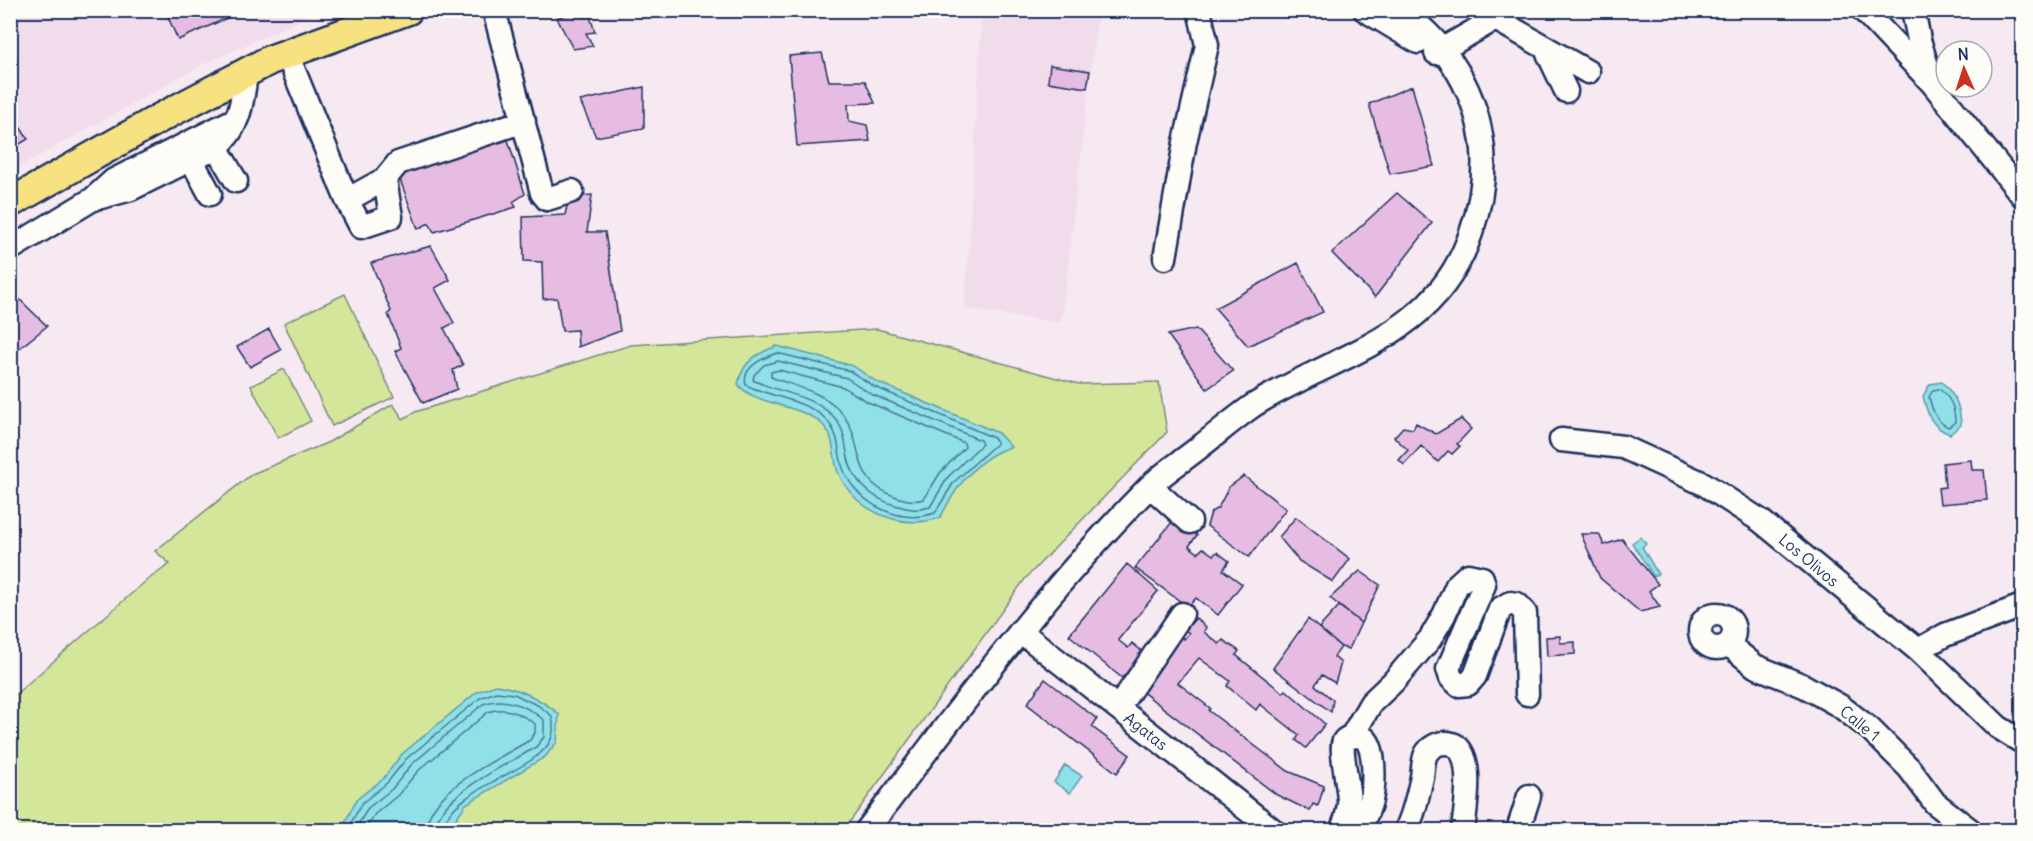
<svg xmlns="http://www.w3.org/2000/svg" width="2033" height="841" font-family="Delius,sans-serif">
<style>
.built{fill:#f1dcec}
.green{fill:#d4e69a;stroke:#788a7c;stroke-width:1.5}
.water{fill:#8fe0e7;stroke:#6199b0;stroke-width:1.5}
.lines{fill:none;stroke-linecap:round;stroke-linejoin:round}
.shore{stroke:#497695;stroke-width:1.5}
.building{fill:#e6bce2;stroke:#1b2f5e;stroke-width:1.5}
.minor-casing{stroke:#1b2f5e;stroke-width:27}
.major-casing{stroke:#1b2f5e;stroke-width:33}
.minor{stroke:#fdfcf7;stroke-width:22}
.major{stroke:#f7e281;stroke-width:28}
.labels{text-anchor:middle;dominant-baseline:central;stroke-width:5;stroke-linejoin:round;paint-order:stroke}
.street-label{font-size:16px;fill:#1b2f5e;stroke:#fdfcf7}
</style>
<rect width="100%" height="100%" fill="#f6e9f1"/>
<filter id="ink" filterUnits="userSpaceOnUse"><feTurbulence type="fractalNoise" baseFrequency=".0167" numOctaves="2"/><feDisplacementMap in="SourceGraphic" scale="12" xChannelSelector="R" yChannelSelector="G"/><feConvolveMatrix kernelMatrix="1 2 1 2 8 2 1 2 1" color-interpolation-filters="sRGB"/></filter>
<g filter="url(#ink)">
<!-- built -->
<path class="built" d="M 11,11 L 319,11 L 198,67 L 14,170 L 11,164 Z
M 982,11 L 1098,11 L 1061,323 L 965,309 Z"/>
<!-- green -->
<path class="green" d="M 345,294 L 394,397 L 332,426 L 284,323 Z
M 877,329 L 1079,384 L 1159,382 L 1167,432 L 1025,579 L 844,830 L 11,830 L 10,699 L 146,581 L 170,564 L 155,551 L 252,474 L 329,442 L 393,404 L 403,419 L 415,412 L 631,345 Z
M 284,369 L 311,421 L 278,438 L 251,386 Z"/>
<!-- water -->
<path class="water" d="M 777,346 L 853,366 L 877,382 L 998,433 L 1011,447 C 977,456 955,488 940,518 C 900,530 855,512 838,472 C 832,457 836,438 823,425 C 802,404 752,405 738,384 C 743,361 756,354 777,346 Z
M 1942,382 C 1956,396 1960,406 1961,425 L 1950,434 C 1932,428 1927,414 1923,396 L 1930,384 Z
M 1641,537 L 1646,544 L 1642,547 L 1658,574 L 1654,577 L 1632,543 Z
M 496,685 C 521,689 539,698 559,714 L 557,742 L 545,757 L 466,804 L 448,830 L 341,830 L 357,799 L 383,779 L 402,754 L 477,692 Z
M 1065,765 L 1082,776 L 1070,793 L 1054,782 Z"/>
<g class="lines">
<!-- shore -->
<path class="shore" d="M 777,353 L 850,371 L 875,387 L 994,438 L 997,443 L 954,482 L 935,513 C 900,525 859,505 844,471 C 837,454 841,438 829,423 C 813,401 769,397 746,385 C 741,367 763,358 777,353 Z
M 778,361 L 847,378 L 871,394 L 980,440 L 982,444 L 948,477 L 930,507 C 917,511 908,509 895,505 C 873,499 853,482 848,458 C 845,444 845,428 833,416 C 812,395 779,393 753,380 L 754,375 L 764,365 Z
M 779,370 L 843,387 L 868,402 L 964,443 L 965,447 L 940,473 L 924,499 C 914,502 906,500 897,497 C 847,481 867,443 841,412 C 825,392 793,386 771,377 L 771,372 Z
M 1939,389 C 1951,397 1955,408 1955,422 L 1949,427 C 1936,423 1932,409 1929,397 L 1933,390 Z
M 347,830 L 362,803 L 387,783 L 406,759 L 480,698 L 496,692 L 514,694 L 539,706 L 552,716 C 553,722 554,733 551,739 C 540,771 448,788 443,830
M 355,830 L 368,808 L 392,789 L 412,764 L 483,704 C 506,696 526,705 544,720 L 544,737 L 536,747 C 509,764 437,795 435,830
M 365,830 L 375,814 L 398,795 L 418,771 L 488,712 C 504,706 521,713 535,724 L 535,733 L 530,740 C 499,759 428,790 426,830"/>
</g>
<!-- building -->
<path class="building" d="M 165,10 L 245,10 L 178,40 Z
M 576,10 L 581,10 L 584,17 L 590,16 L 595,32 L 586,33 L 593,46 L 573,49 L 557,18 Z
M 822,53 L 829,81 L 865,81 L 875,103 L 848,104 L 849,121 L 867,125 L 870,141 L 797,146 L 789,56 Z
M 1050,65 L 1090,71 L 1087,88 L 1048,82 Z
M 1412,86 L 1434,166 L 1390,174 L 1369,104 Z
M 644,87 L 644,128 L 596,137 L 580,101 Z
M 10,112 L 28,139 L 10,150 Z
M 508,140 L 525,194 L 513,202 L 516,207 L 434,232 L 429,223 L 418,229 L 398,174 Z
M 1397,193 L 1432,223 L 1375,297 L 1332,253 Z
M 592,195 L 587,232 L 605,232 L 620,331 L 578,347 L 577,330 L 562,331 L 557,298 L 543,299 L 542,262 L 524,261 L 523,217 L 565,215 L 569,197 Z
M 431,246 L 450,280 L 435,288 L 454,323 L 444,328 L 463,365 L 453,370 L 457,389 L 423,403 L 395,351 L 401,348 L 388,314 L 391,311 L 371,263 Z
M 1298,263 L 1323,312 L 1248,346 L 1215,308 Z
M 12,292 L 47,326 L 16,351 L 10,347 Z
M 269,329 L 281,350 L 250,367 L 237,347 Z
M 1196,329 L 1233,371 L 1207,389 L 1168,335 Z
M 1461,419 L 1471,429 L 1457,444 L 1460,446 L 1452,454 L 1448,451 L 1438,462 L 1421,446 L 1404,465 L 1399,460 L 1408,450 L 1394,437 L 1403,427 L 1413,429 L 1416,423 L 1436,434 Z
M 1971,460 L 1972,470 L 1984,470 L 1987,500 L 1940,504 L 1938,488 L 1945,487 L 1943,463 Z
M 1244,476 L 1286,509 L 1249,557 L 1207,526 L 1211,512 L 1218,508 L 1229,487 Z
M 1176,517 L 1197,535 L 1189,546 L 1198,553 L 1203,548 L 1213,555 L 1217,552 L 1229,561 L 1223,570 L 1242,584 L 1218,615 L 1196,598 L 1188,607 L 1135,568 Z
M 1296,517 L 1350,559 L 1333,582 L 1299,561 L 1279,537 Z
M 1581,534 L 1599,534 L 1604,545 L 1622,539 L 1658,584 L 1649,591 L 1660,607 L 1640,612 L 1600,578 Z
M 1127,564 L 1158,591 L 1118,640 L 1128,648 L 1132,643 L 1144,653 L 1122,678 L 1069,635 Z
M 1360,571 L 1380,585 L 1361,623 L 1330,598 Z
M 1339,606 L 1361,623 L 1349,649 L 1341,647 L 1319,628 Z
M 1196,618 L 1206,627 L 1204,632 L 1219,644 L 1223,640 L 1239,651 L 1236,655 L 1283,693 L 1286,690 L 1325,724 L 1306,748 L 1296,740 L 1299,735 L 1260,704 L 1256,710 L 1227,686 L 1230,681 L 1199,658 L 1178,683 L 1210,708 L 1209,711 L 1288,771 L 1324,786 L 1318,806 L 1313,804 L 1310,811 L 1277,795 L 1140,690 L 1180,637 L 1184,639 L 1189,633 L 1185,630 Z
M 1308,619 L 1341,647 L 1334,657 L 1341,663 L 1335,683 L 1322,675 L 1315,685 L 1333,700 L 1331,712 L 1273,668 Z
M 1560,636 L 1560,643 L 1575,642 L 1575,654 L 1547,656 L 1546,637 Z
M 1045,679 L 1097,719 L 1092,727 L 1130,755 L 1117,773 L 1027,704 Z"/>
<g class="lines">
<!-- minor casing -->
<g class="minor-casing">
<path id="minor" d="M 494,10 L 542,193 L 547,199 L 572,191
M 1365,10 L 1418,42
M 1480,10 L 1588,72
M 1863,10 L 1933,84 L 2022,195
M 1913,10 L 1919,40 L 1930,76
M 1545,47 L 1566,91
M 1436,53 L 1495,19
M 287,54 L 347,200 L 361,227 L 391,217 L 385,179
M 216,147 L 236,181
M 191,159 L 210,194
M 101,197 L 131,189 L 216,147 C 239,130 243,100 246,73
M 347,200 L 385,179 L 398,163 L 524,121
M 10,249 L 93,199 L 114,180 L 236,119
M 1165,258 L 1185,142 L 1207,45 L 1199,10
M 1561,440 L 1623,447 L 1704,484 L 1761,521 L 1918,650 L 1998,727 L 2022,742
M 1150,486 L 1190,522
M1700 631a17 17 0 1 1 34 0a17 17 0 1 1-34 0Z
M 1020,631 L 1273,830
M 1728,644 L 1755,666 L 1804,686 L 1840,706 L 1870,729 L 1909,768 L 1935,803 L 1970,830
M 1918,650 L 1945,635 L 2022,606
M 1118,708 L 1182,614
M 1352,736 L 1371,703 L 1393,682 L 1430,639 L 1444,615 L 1457,585 L 1468,575 L 1482,578 L 1484,585 L 1448,669 L 1451,678 L 1459,685 L 1468,684 L 1475,676 L 1500,609 L 1510,603 L 1517,604 L 1525,613 L 1527,694
M 867,830 C 956,713 1044,593 1148,488 C 1164,472 1184,460 1201,446 C 1218,433 1236,417 1254,405 C 1338,353 1436,338 1471,233 C 1480,207 1485,177 1483,150 C 1477,90 1448,45 1400,10
M 1341,830 C 1345,823 1348,812 1349,804 C 1350,792 1339,746 1344,741 C 1347,737 1356,735 1361,737 C 1377,740 1374,787 1371,800 C 1369,810 1363,821 1359,830
M 1406,830 C 1414,814 1418,795 1422,777 C 1423,770 1423,760 1426,754 C 1430,747 1438,743 1446,743 C 1478,743 1465,811 1463,830
M 1518,830 L 1529,796"/>
</g>
<!-- major casing -->
<g class="major-casing">
<path id="major" d="M 10,203 L 160,118 L 270,60 L 408,10"/>
</g>
<!-- minor -->
<use href="#minor" class="minor"/>
<!-- major -->
<use href="#major" class="major"/>
</g>
</g>
<g class="labels">
<!-- street labels -->
<g class="street-label">
<text transform="translate(1809 560) rotate(40)">Los Olivos</text>
<text transform="translate(1860 723) rotate(39)">Calle 1</text>
<text transform="translate(1146 731) rotate(38)">Agatas</text>
</g>
</g>
<!-- margin -->
<rect width="2033" height="841" fill="none" stroke="#fdfcf7" stroke-width="36"/>
<rect x="18" y="18" width="1997" height="805" fill="none" stroke="#1b2f5e" stroke-width="2" filter="url(#ink)"/>
<!-- north arrow -->
<g transform="translate(1964 69) rotate(357)"><circle r="28" fill="#fdfcf7" stroke="#a3aaba" stroke-width="1.5"/>
<path d="M0-4.5L10 22L0 15L-10 22Z" fill="#c8321e"/>
<text y="-9" font-size="16" font-weight="bold" text-anchor="middle" fill="#1b2f5e">N</text>
</g>
</svg>
